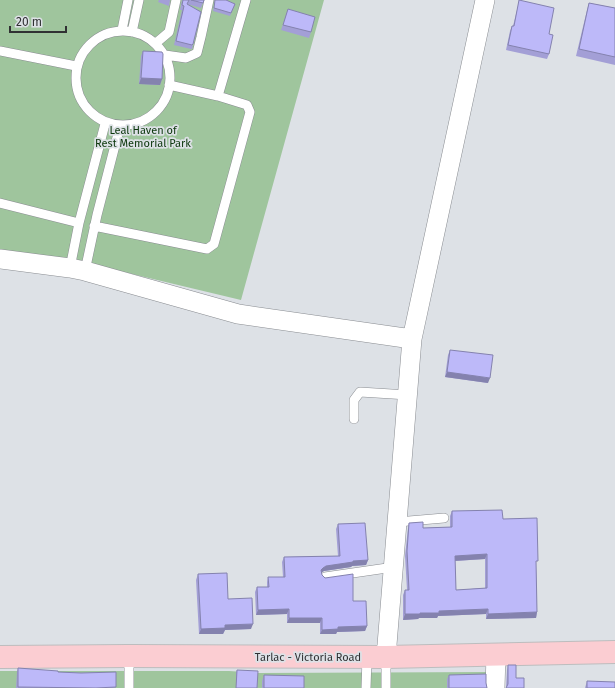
<svg xmlns="http://www.w3.org/2000/svg" width="615" height="688" font-family="'Fira Sans',sans-serif">
<style>
.green{fill:#9fc59d}
.lines{fill:none;stroke-linecap:round;stroke-linejoin:round}
.lane-casing{stroke:#898c91;stroke-width:10}
.street-casing{stroke:#898c91;stroke-width:20}
.primary-casing{stroke:#bdbdbe;stroke-width:24}
.lane{stroke:#fff;stroke-width:9}
.street{stroke:#fff;stroke-width:19}
.primary{stroke:#fbcdd2;stroke-width:22}
.wall{fill:#a39fd6;fill-rule:evenodd}
.shaded-wall{fill:#8482ae}
.building{fill:#bdb9f9;stroke:#8482ae;fill-rule:evenodd}
.labels{text-anchor:middle;dominant-baseline:central;stroke-width:3.5;stroke-linejoin:round;paint-order:stroke}
.park-label{font-size:11px;fill:#0c370c;stroke:#dde1e6}
.street-label{font-size:11px;fill:#303133;stroke:#dde1e6}
</style>
<rect width="100%" height="100%" fill="#dde1e6"/>
<!-- green -->
<path class="green" d="M 0,0 L 324,0 L 241,300 L 86,263 L 0,250 Z
M 0,671 L 229,671 L 259,673 L 492,672 L 492,688 L 0,688 Z"/>
<g class="lines">
<!-- lane casing -->
<g class="lane-casing">
<path id="lane" d="M 122,30 L 128,0
M76 78a47 47 0 1 1 94 0a47 47 0 1 1-94 0Z
M 132,32 L 139,0
M 156,43 L 169,32 L 176,0
M 0,51 L 76,66
M 165,55 L 186,58 L 197,53 L 201,37 L 209,0
M 218,96 L 246,0
M 0,203 L 79,223
M 94,226 L 207,249 L 214,244 L 250,112 L 247,105 L 218,96 L 169,85
M 70,268 L 79,223 L 105,124
M 85,271 L 97,215 L 120,126
M 354,419 L 354,400 L 360,392 L 408,395
M 397,522 L 444,518
M 325,577 L 394,567
M 129,656 L 129,688
M 386,657 L 386,688
M 366,688 L 367,657"/>
</g>
<!-- street casing -->
<g class="street-casing">
<path id="street" d="M 0,259 L 70,268 L 85,271 L 238,314 L 412,339
M 386,657 L 412,339 L 485,0
M 495,688 L 496,655"/>
</g>
<!-- primary casing -->
<g class="primary-casing">
<path id="primary" d="M 0,657 L 129,656 L 386,657 L 615,652"/>
</g>
<!-- lane -->
<use href="#lane" class="lane"/>
<!-- street -->
<use href="#street" class="street"/>
<!-- primary -->
<use href="#primary" class="primary"/>
</g>
<!-- wall -->
<path class="wall" d="M 159,0 L 170,0 L 169,6 L 158,2 Z
M 182,0 L 204,0 L 201,8 L 187,4 L 201,12 L 192,49 L 191,49 L 174,45 L 182,10 L 180,10 Z
M 215,0 L 226,0 L 235,4 L 230,16 L 213,11 Z
M 519,0 L 549,34 L 549,54 L 547,59 L 506,50 L 510,31 L 512,26 L 513,26 L 518,6 Z
M 589,3 L 615,8 L 615,65 L 576,56 L 587,10 Z
M 288,9 L 311,32 L 309,38 L 281,30 Z
M 143,51 L 162,79 L 160,85 L 139,84 L 141,56 Z
M 450,350 L 488,383 L 445,377 L 448,355 Z
M 452,511 L 503,519 L 536,567 L 537,612 L 536,618 L 486,619 L 486,614 L 438,616 L 437,618 L 419,618 L 418,619 L 403,620 L 403,595 L 405,590 L 407,590 L 405,556 L 408,528 L 409,523 L 423,528 L 450,527 L 450,516 ZM 485,559 L 485,588 L 456,590 L 455,561 Z
M 338,524 L 368,560 L 366,565 L 352,566 L 351,567 L 324,571 L 321,572 L 322,575 L 353,601 L 367,626 L 365,631 L 337,632 L 336,634 L 320,634 L 320,623 L 287,623 L 287,614 L 256,615 L 255,592 L 257,587 L 267,587 L 267,582 L 268,577 L 283,577 L 282,562 L 284,557 L 338,556 L 336,529 Z
M 198,574 L 228,599 L 251,629 L 225,630 L 223,634 L 199,634 L 196,580 Z
M 508,665 L 516,678 L 524,688 L 506,688 L 507,670 Z
M 18,668 L 58,672 L 116,688 L 16,688 L 17,672 Z
M 237,670 L 257,688 L 236,688 L 236,673 Z
M 264,675 L 304,688 L 262,688 L 262,681 Z
M 449,675 L 486,683 L 487,688 L 447,688 L 447,679 Z
M 587,681 L 615,688 L 585,688 Z"/>
<!-- shaded-wall -->
<path class="shaded-wall" d="M 141,78 L 162,79 L 160,85 L 139,84 Z
M 447,372 L 490,378 L 488,383 L 445,377 Z
M 487,554 L 485,559 L 453,561 L 455,556 Z
M 368,560 L 366,565 L 352,566 L 351,567 L 324,571 L 321,573 L 321,570 L 323,568 L 326,566 L 353,561 Z
M 289,609 L 287,614 L 256,615 L 258,610 Z
M 488,609 L 486,614 L 438,616 L 437,618 L 419,618 L 418,619 L 403,620 L 405,614 L 420,613 L 439,611 Z
M 537,612 L 536,618 L 486,619 L 488,614 Z
M 289,618 L 322,618 L 320,623 L 287,623 Z
M 253,624 L 251,629 L 225,630 L 223,634 L 199,634 L 201,629 L 225,625 Z
M 367,626 L 365,631 L 337,632 L 336,634 L 320,634 L 322,630 L 338,627 Z"/>
<!-- building -->
<path class="building" d="M 183,0 L 189,0 L 187,4 L 201,12 L 193,44 L 192,45 L 176,41 L 184,6 L 182,5 Z
M 191,0 L 204,0 L 203,3 Z
M 215,0 L 226,0 L 235,4 L 231,13 L 214,8 Z
M 519,0 L 554,8 L 549,34 L 553,35 L 549,54 L 508,45 L 512,26 L 514,26 Z
M 589,3 L 615,8 L 615,57 L 579,49 Z
M 288,9 L 315,17 L 311,32 L 283,25 Z
M 143,51 L 162,52 L 163,54 L 162,79 L 141,78 Z
M 450,350 L 493,355 L 490,378 L 447,372 Z
M 502,510 L 503,519 L 537,518 L 538,561 L 536,561 L 537,612 L 488,614 L 488,609 L 439,611 L 439,613 L 420,613 L 420,614 L 405,614 L 405,590 L 409,590 L 407,551 L 409,523 L 423,522 L 423,528 L 452,527 L 452,511 ZM 487,554 L 487,588 L 456,590 L 455,556 Z
M 365,523 L 368,560 L 353,561 L 353,562 L 326,566 L 323,568 L 321,570 L 322,575 L 325,578 L 353,574 L 353,601 L 366,601 L 367,626 L 338,627 L 338,629 L 322,630 L 322,618 L 289,618 L 289,609 L 258,610 L 257,587 L 269,587 L 268,577 L 285,577 L 284,557 L 340,556 L 338,524 Z
M 227,573 L 228,599 L 252,598 L 253,624 L 225,625 L 225,628 L 201,629 L 198,574 Z
M 508,665 L 516,665 L 516,678 L 524,678 L 524,688 L 506,688 L 508,684 Z
M 18,668 L 58,671 L 58,672 L 81,673 L 116,672 L 116,687 L 96,688 L 18,687 Z
M 237,670 L 258,671 L 257,688 L 236,688 Z
M 486,674 L 486,683 L 487,688 L 449,688 L 449,675 Z
M 264,675 L 304,676 L 304,688 L 264,688 Z
M 587,681 L 615,682 L 615,688 L 587,688 Z"/>
<g class="labels">
<!-- park labels -->
<g class="park-label">
<text x="143" y="130">Leal Haven of<tspan x="143" dy="13">Rest Memorial Park</tspan></text>
</g>
<!-- street labels -->
<g class="street-label">
<text x="308" y="657">Tarlac - Victoria Road</text>
</g>
</g>
<!-- scale -->
<path d="M10 26v6h56v-6" fill="none" stroke="#303133" stroke-width="2"/>
<text x="16" y="26" font-size="12" fill="#303133" stroke="#dde1e6" stroke-width="3" paint-order="stroke">20 m</text>
</svg>
